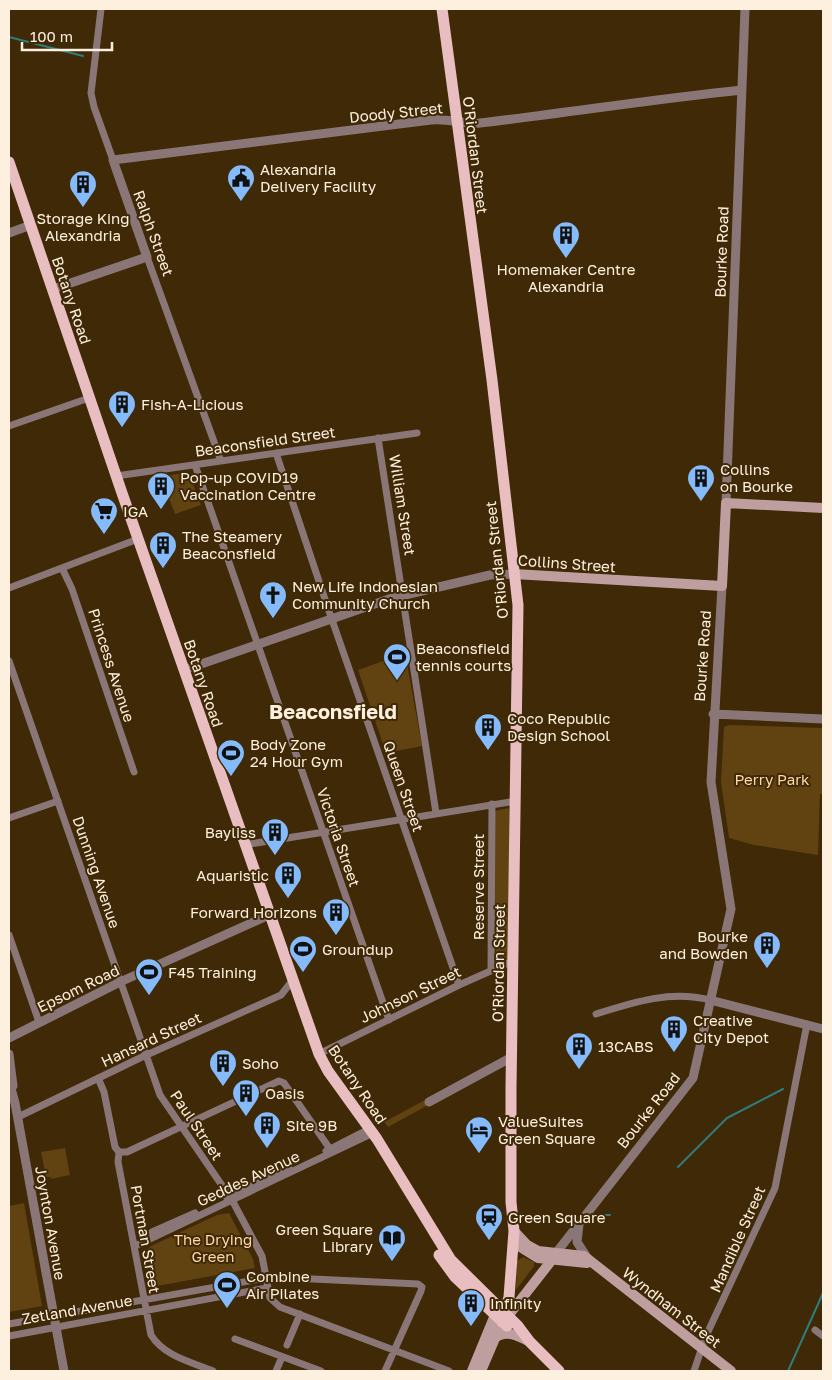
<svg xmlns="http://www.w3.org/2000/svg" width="832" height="1380" font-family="'Golos Text',sans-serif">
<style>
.green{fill:#614211}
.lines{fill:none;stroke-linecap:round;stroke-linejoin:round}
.stream{stroke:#2e7d7c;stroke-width:2}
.minor{stroke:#8a7677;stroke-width:7}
.tertiary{stroke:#8a7677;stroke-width:9}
.secondary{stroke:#bf9ea0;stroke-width:10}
.primary{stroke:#e8bec0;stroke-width:11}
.labels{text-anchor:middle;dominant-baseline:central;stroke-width:4;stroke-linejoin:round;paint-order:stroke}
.street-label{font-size:15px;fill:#fef0de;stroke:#3f2907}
.poi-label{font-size:15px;fill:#fef0de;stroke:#3f2907;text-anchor:start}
.park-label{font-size:15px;fill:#fdd8a8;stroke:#3f2907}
.district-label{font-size:20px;font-weight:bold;fill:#fef0de;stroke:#3f2907}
</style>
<rect width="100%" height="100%" fill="#3f2907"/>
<!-- green -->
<path class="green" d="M 188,472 L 201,505 L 175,514 L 161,477 Z
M 405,653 L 422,746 L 386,753 L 358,670 Z
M 729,725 L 823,728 L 823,794 L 820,794 L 818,855 L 754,845 L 729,838 L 721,782 L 724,727 Z
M 509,808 L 509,963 L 496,965 L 494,811 Z
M 427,1099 L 430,1104 L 388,1127 L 384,1122 Z
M 65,1148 L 70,1175 L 51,1179 L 51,1177 L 46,1177 L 41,1152 Z
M 24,1203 L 42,1306 L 9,1312 L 9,1206 Z
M 229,1213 L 253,1259 L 255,1268 L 152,1287 L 145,1251 L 151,1246 L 217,1215 Z
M 523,1257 L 534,1262 L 534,1266 L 516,1290 L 517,1261 Z"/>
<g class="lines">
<!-- stream -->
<path class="stream" d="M 9,37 L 83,56
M 678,1167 L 727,1118 L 783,1089
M 602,1215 L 610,1215
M 788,1371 L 823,1293"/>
<!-- minor -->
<path class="minor" d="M 101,9 L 91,93 L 94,107 L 113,160
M 147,257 L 221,461
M 9,426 L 89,398
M 378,438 L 436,813
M 276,453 L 330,614 L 459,985
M 195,465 L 389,1020
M 116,476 L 417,433
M 62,568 L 72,589 L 134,772
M 9,588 L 138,539
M 9,661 L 160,1095 L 232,1200 L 262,1256 L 270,1298 L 280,1307 L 449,1371
M 9,818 L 58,801
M 244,845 L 516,801
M 9,935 L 39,1022
M 491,970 L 492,804
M 596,1014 C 634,1002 671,990 710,1000
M 319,1054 L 459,985 L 513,961
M 98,1078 L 104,1092 L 115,1147 L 119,1152 L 118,1162 L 151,1335 C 164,1356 191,1362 213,1371
M 18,1117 L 142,1057 L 281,995 L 292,981
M 326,1151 L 369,1129
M 119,1152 L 127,1152 L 279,1081 L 284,1083 L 330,1149
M 227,1198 L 289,1168
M 152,1232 L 195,1213
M 135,1246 L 373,1133
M 9,1324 L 271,1277 L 418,1284 L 422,1287 L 421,1291 L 385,1371
M 815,1330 L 823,1336
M 9,1336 L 267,1288
M 235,1339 L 321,1371
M 287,1345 L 300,1314
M 276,1371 L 282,1357
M 694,1371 L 705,1338 L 775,1188 L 807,1024"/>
<!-- tertiary -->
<path class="tertiary" d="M 9,233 L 31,225
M 53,289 L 147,257 L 113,160 L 431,120 C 450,118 463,125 480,123 C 567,113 654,99 742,90
M 726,503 L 745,9
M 184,670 L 392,598 L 490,575 L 514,574
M 713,714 L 823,719
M 710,1000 L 823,1029
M 9,1038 L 120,982 L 269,915
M 9,1054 L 13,1086
M 9,1081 L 15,1103 L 64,1371
M 429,1102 L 512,1057
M 579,1224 L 577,1242 L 588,1259
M 556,1253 L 693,1078 L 731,909 L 711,782 L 722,586"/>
<!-- secondary -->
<path class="secondary" d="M 514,574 L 722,586 L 726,503 L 823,508
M 514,1231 L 527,1245 L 538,1251 L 584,1256 L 731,1371
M 514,1243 L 538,1258 L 587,1263
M 508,1316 L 555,1256
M 495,1338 C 506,1329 519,1336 530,1342
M 472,1371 L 495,1315
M 481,1371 L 502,1322"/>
<!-- primary -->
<path class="primary" d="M 442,9 L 492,380 L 518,605 L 511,1088 L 511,1202 L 514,1231 L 509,1297 L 502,1322
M 9,162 L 122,493 L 319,1054 L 328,1071 L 377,1139 L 451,1260 L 518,1326 L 530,1342 L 559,1371
M 439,1255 L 455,1277 L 507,1326"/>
</g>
<!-- icons -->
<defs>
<g id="civic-pin" transform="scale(1.4375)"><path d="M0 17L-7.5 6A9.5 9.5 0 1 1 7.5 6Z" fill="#86bbfb" stroke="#3f2907"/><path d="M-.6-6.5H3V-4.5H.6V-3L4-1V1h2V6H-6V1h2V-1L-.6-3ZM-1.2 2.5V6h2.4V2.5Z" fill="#111"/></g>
<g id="building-pin" transform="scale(1.4375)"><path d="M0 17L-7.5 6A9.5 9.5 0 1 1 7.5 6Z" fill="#86bbfb" stroke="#3f2907"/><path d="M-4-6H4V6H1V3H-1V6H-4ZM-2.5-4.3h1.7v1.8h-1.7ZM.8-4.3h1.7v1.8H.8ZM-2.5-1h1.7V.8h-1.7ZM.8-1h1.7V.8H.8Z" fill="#111"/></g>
<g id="supermarket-pin" transform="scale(1.4375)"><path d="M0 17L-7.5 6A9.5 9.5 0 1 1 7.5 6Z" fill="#86bbfb" stroke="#3f2907"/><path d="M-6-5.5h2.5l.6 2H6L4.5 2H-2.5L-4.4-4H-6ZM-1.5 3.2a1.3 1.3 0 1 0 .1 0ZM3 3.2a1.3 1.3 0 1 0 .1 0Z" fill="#111"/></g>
<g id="church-pin" transform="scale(1.4375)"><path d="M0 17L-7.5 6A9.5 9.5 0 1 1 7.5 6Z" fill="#86bbfb" stroke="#3f2907"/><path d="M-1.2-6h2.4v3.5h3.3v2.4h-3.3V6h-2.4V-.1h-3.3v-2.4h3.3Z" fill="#111"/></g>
<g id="stadium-pin" transform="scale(1.4375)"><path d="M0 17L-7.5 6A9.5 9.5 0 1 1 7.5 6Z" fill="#86bbfb" stroke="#3f2907"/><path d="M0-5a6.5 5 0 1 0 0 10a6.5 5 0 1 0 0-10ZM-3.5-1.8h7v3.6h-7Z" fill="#111"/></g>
<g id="hotel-pin" transform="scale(1.4375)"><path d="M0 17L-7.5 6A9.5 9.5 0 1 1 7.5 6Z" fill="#86bbfb" stroke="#3f2907"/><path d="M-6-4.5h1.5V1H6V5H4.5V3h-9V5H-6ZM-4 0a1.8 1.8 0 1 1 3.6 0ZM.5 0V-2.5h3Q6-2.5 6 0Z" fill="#111"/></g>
<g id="station-pin" transform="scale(1.4375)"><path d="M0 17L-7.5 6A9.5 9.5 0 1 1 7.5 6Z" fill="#86bbfb" stroke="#3f2907"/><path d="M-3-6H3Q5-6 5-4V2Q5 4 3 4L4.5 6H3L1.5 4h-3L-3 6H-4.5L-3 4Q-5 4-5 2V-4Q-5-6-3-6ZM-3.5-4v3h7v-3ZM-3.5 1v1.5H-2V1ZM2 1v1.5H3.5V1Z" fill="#111"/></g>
<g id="library-pin" transform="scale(1.4375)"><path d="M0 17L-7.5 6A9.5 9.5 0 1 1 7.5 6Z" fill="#86bbfb" stroke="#3f2907"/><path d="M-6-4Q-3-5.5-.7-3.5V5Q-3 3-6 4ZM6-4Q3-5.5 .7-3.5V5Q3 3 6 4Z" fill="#111"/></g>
</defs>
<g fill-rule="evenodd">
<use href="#civic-pin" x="241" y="178"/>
<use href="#building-pin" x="83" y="184"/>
<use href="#building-pin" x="566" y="235"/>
<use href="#building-pin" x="122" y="404"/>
<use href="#building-pin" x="701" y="478"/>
<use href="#building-pin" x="161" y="486"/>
<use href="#supermarket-pin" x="104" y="511"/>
<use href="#building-pin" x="163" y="545"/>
<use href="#church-pin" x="273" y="595"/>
<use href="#stadium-pin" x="397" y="657"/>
<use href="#building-pin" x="488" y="727"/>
<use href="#stadium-pin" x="231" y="753"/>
<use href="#building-pin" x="275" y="832"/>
<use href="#building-pin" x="288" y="875"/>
<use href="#building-pin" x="336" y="912"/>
<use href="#building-pin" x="767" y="945"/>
<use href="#stadium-pin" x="303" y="949"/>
<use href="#stadium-pin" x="149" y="972"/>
<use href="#building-pin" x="674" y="1029"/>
<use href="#building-pin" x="579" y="1046"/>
<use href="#building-pin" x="223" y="1063"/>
<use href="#building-pin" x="246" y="1093"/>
<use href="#building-pin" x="267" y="1125"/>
<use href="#hotel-pin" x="479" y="1130"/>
<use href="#station-pin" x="489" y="1217"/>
<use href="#library-pin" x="392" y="1238"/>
<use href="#stadium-pin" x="227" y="1285"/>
<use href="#building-pin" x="471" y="1303"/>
</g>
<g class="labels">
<!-- street labels -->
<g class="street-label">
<text transform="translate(396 112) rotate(-6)">Doody Street</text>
<text transform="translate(476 155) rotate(83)">O'Riordan Street</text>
<text transform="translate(154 233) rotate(70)">Ralph Street</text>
<text transform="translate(721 252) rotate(-88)">Bourke Road</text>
<text transform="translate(72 300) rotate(71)">Botany Road</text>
<text transform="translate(265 441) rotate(-8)">Beaconsfield Street</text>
<text transform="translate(403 505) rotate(81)">William Street</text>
<text transform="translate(496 560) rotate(-96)">O'Riordan Street</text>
<text transform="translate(567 563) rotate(4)">Collins Street</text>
<text transform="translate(702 656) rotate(-86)">Bourke Road</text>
<text transform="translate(112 665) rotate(72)">Princess Avenue</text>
<text transform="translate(204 683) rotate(71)">Botany Road</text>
<text transform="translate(404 786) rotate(71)">Queen Street</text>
<text transform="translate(339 837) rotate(71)">Victoria Street</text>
<text transform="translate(97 872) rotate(71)">Dunning Avenue</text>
<text transform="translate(478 887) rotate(-90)">Reserve Street</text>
<text transform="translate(498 963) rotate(-89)">O'Riordan Street</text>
<text transform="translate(78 988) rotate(-26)">Epsom Road</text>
<text transform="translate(410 994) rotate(-26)">Johnson Street</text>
<text transform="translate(151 1039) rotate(-25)">Hansard Street</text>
<text transform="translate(358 1084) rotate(56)">Botany Road</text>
<text transform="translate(648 1110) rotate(-52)">Bourke Road</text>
<text transform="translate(197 1125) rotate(56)">Paul Street</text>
<text transform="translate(248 1178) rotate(-25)">Geddes Avenue</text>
<text transform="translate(51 1223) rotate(80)">Joynton Avenue</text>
<text transform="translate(146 1239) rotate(80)">Portman Street</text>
<text transform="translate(737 1239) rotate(-66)">Mandible Street</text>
<text transform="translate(672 1307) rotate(38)">Wyndham Street</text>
<text transform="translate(77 1309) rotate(-10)">Zetland Avenue</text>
</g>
<!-- poi labels -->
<g class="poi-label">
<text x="260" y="169">Alexandria<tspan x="260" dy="17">Delivery Facility</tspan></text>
<text x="83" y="218" text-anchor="middle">Storage King<tspan x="83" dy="17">Alexandria</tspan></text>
<text x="566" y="269" text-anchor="middle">Homemaker Centre<tspan x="566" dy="17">Alexandria</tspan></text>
<text x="141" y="404">Fish-A-Licious</text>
<text x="720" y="469">Collins<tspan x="720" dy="17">on Bourke</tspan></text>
<text x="180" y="477">Pop-up COVID19<tspan x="180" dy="17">Vaccination Centre</tspan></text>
<text x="123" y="511">IGA</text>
<text x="182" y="536">The Steamery<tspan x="182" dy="17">Beaconsfield</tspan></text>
<text x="292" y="586">New Life Indonesian<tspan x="292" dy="17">Community Church</tspan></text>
<text x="416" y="648">Beaconsfield<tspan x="416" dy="17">tennis courts</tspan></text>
<text x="507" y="718">Coco Republic<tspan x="507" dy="17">Design School</tspan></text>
<text x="250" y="744">Body Zone<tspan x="250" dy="17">24 Hour Gym</tspan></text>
<text x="256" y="832" text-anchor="end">Bayliss</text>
<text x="269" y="875" text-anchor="end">Aquaristic</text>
<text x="317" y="912" text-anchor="end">Forward Horizons</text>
<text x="748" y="936" text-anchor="end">Bourke<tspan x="748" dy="17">and Bowden</tspan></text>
<text x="322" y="949">Groundup</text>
<text x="168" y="972">F45 Training</text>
<text x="693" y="1020">Creative<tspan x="693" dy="17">City Depot</tspan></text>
<text x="598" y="1046">13CABS</text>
<text x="242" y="1063">Soho</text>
<text x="265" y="1093">Oasis</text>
<text x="498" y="1121">ValueSuites<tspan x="498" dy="17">Green Square</tspan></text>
<text x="286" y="1125">Site 9B</text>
<text x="508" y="1217">Green Square</text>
<text x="373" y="1229" text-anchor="end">Green Square<tspan x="373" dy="17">Library</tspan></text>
<text x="246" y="1276">Combine<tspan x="246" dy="17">Air Pilates</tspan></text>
<text x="490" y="1303">Infinity</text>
</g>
<!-- park labels -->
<g class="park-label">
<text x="772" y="779">Perry Park</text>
<text x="213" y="1239">The Drying<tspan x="213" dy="17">Green</tspan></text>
</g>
<!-- district labels -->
<g class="district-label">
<text x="333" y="711">Beaconsfield</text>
</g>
</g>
<!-- border -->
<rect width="832" height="1380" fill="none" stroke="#fef0de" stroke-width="20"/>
<!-- scale -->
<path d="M22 42v8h90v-8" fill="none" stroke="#fef0de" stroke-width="2.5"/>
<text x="30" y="42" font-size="15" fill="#fef0de" stroke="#3f2907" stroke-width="4" paint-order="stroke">100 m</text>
</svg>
